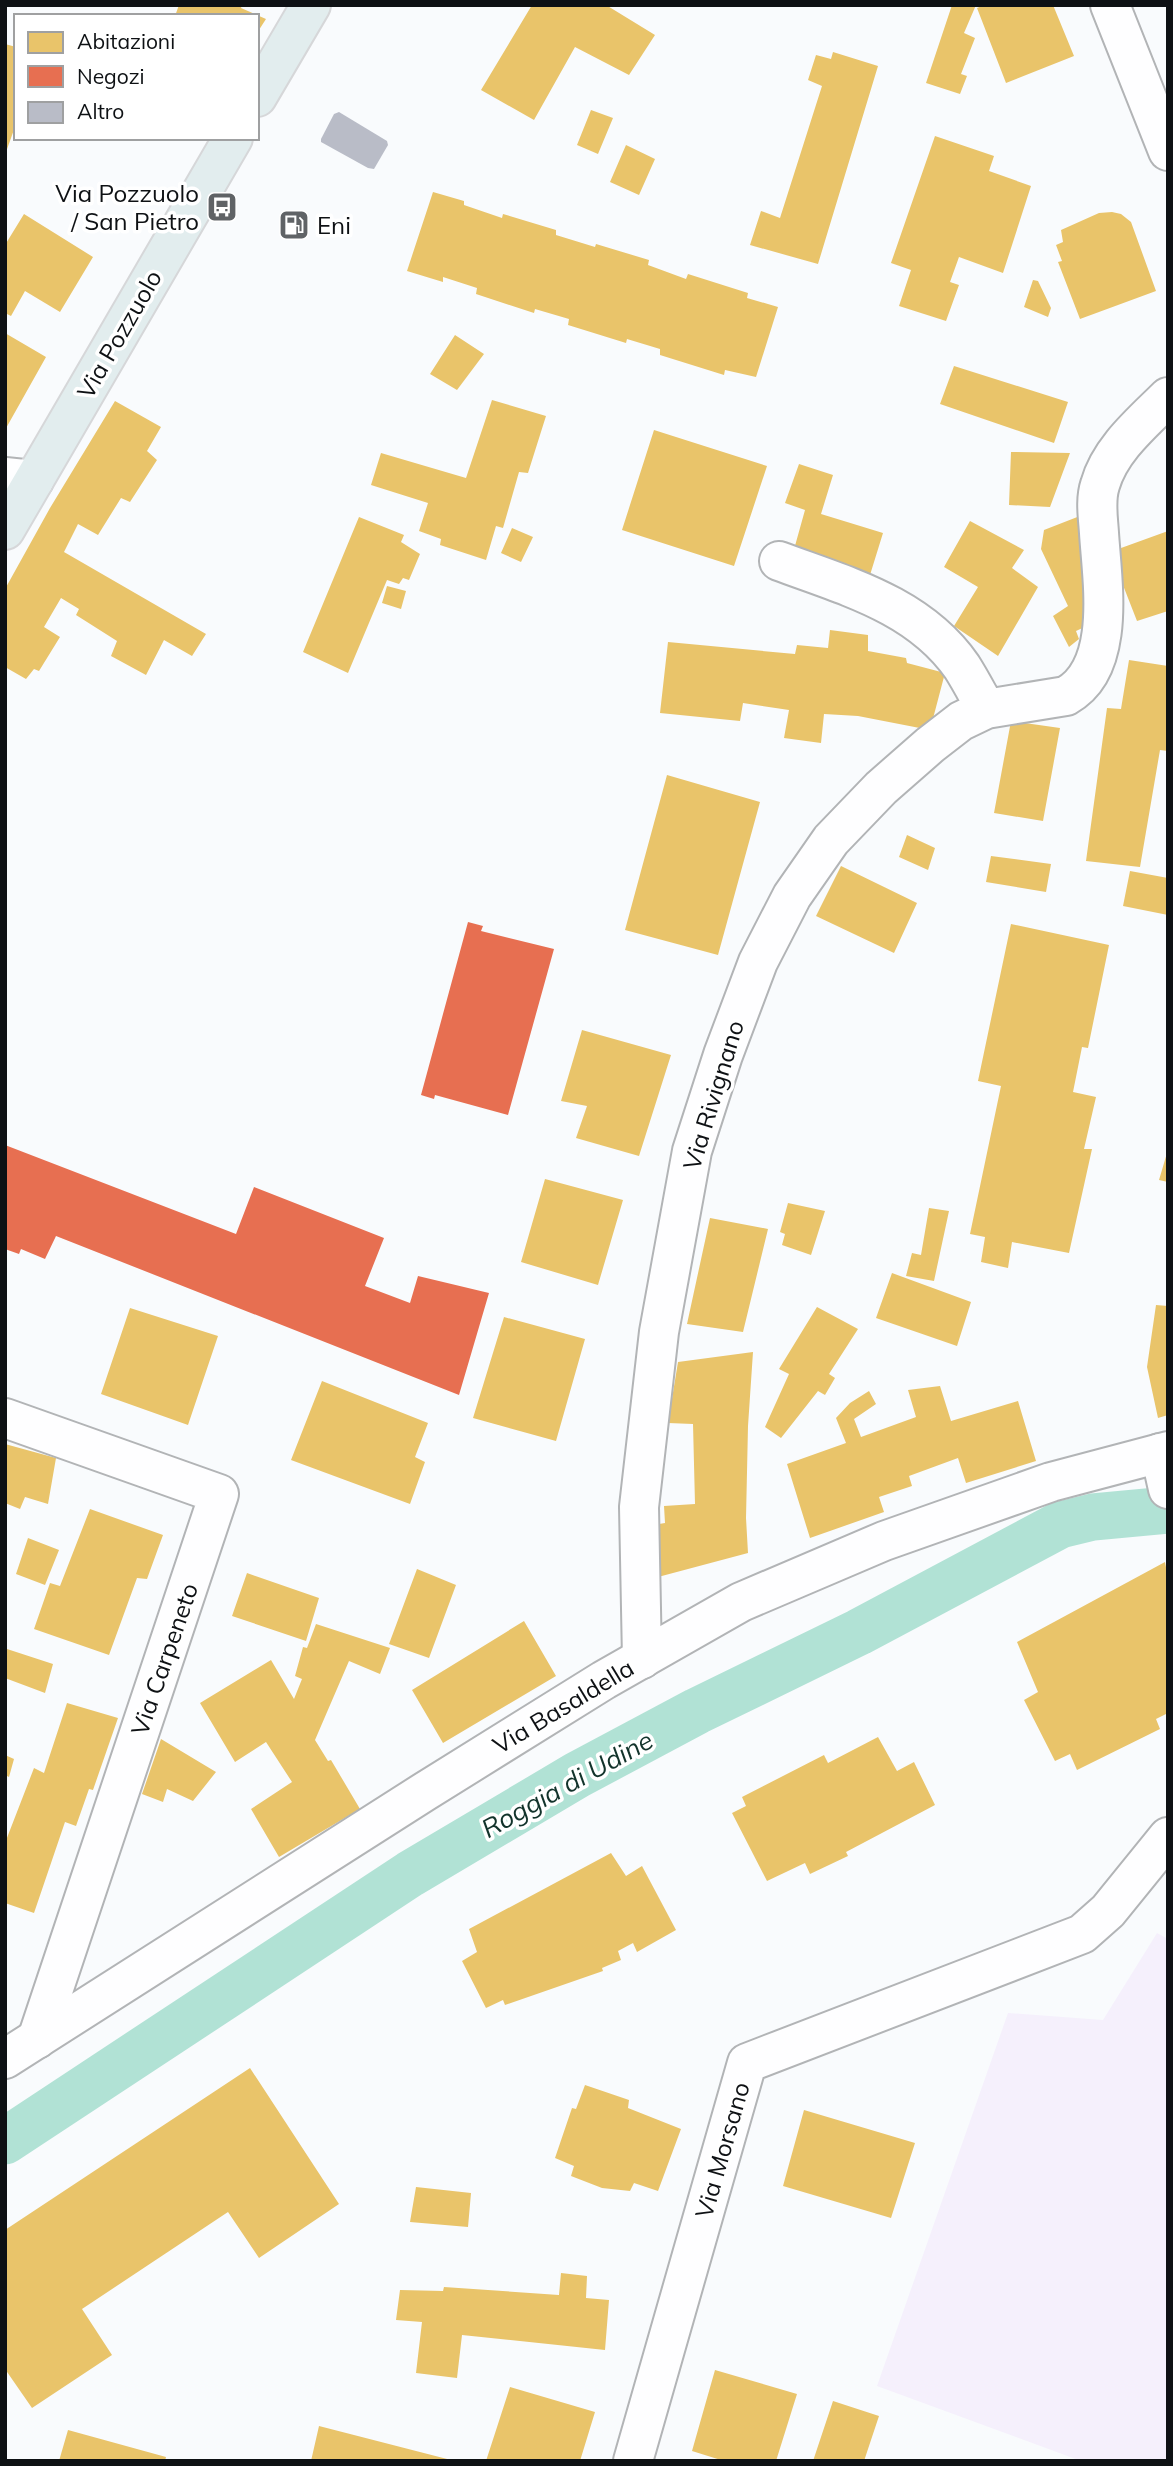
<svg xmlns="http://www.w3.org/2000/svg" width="1173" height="2466" font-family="Mulish,sans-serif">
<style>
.green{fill:#f5f0fc}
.homes{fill:#e9c46a}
.shops{fill:#e76f51}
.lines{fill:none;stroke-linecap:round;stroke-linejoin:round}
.canal{stroke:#b1e2d5;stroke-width:47}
.building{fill:#b9bcc7}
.minor-casing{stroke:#b2b4b6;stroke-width:42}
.tertiary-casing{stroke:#b2b4b6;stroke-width:42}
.primary-casing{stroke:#d6d7d9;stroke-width:42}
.minor{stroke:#fefeff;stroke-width:38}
.tertiary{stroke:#fefeff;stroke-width:38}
.primary{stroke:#e2edee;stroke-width:38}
.labels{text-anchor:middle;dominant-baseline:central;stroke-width:7;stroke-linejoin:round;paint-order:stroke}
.poi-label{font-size:24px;fill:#0e1114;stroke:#fff;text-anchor:end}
.street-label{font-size:24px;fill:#0e1114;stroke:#fff}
.water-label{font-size:26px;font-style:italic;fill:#12332b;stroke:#fff}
</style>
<rect width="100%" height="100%" fill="#f9fbfd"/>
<!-- green -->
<path class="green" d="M 1157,1933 L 1168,1939 L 1168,2461 L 1081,2461 L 877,2386 L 1008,2013 L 1103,2020 Z"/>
<!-- homes -->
<path class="homes" d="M 179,5 L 242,5 L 241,8 L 266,19 L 257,33 L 257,16 L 175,16 Z
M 532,5 L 606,5 L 655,35 L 629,75 L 575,47 L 534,120 L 481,90 Z
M 952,5 L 976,5 L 964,33 L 975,38 L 961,74 L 967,76 L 960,94 L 926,83 Z
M 984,5 L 1053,5 L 1074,56 L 1006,83 L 977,8 Z
M 5,44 L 16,47 L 16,124 L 6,152 Z
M 833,52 L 878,66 L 818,264 L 750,245 L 761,211 L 780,218 L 822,86 L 808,80 L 816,55 L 831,59 Z
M 591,110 L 613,118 L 598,154 L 577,145 Z
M 935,136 L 994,156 L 989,171 L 1031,186 L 1003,273 L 959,257 L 950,282 L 959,285 L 946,321 L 899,306 L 911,270 L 891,263 Z
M 626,145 L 655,159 L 639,195 L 610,182 Z
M 433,192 L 464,201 L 464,205 L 502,218 L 503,214 L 556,230 L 556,235 L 595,247 L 596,244 L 649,260 L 648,265 L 686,279 L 688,274 L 748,293 L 747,298 L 778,307 L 756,377 L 725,370 L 724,375 L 660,355 L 660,349 L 627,339 L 626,343 L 568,325 L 569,319 L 535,309 L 534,313 L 476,294 L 477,288 L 443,277 L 443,282 L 407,271 Z
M 1112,212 L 1121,214 L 1131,222 L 1156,291 L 1080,319 L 1058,262 L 1062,261 L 1056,245 L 1063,242 L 1061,230 L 1099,213 Z
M 24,214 L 93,257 L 60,312 L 25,291 L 11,316 L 5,313 L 5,245 Z
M 1033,280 L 1038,281 L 1051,308 L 1048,317 L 1024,307 Z
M 5,333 L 46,357 L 5,430 Z
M 455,335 L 484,354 L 457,390 L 430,374 Z
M 954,366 L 1068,402 L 1054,443 L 940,404 Z
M 492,400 L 546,416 L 528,473 L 519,472 L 503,528 L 496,526 L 486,560 L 440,545 L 441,539 L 419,531 L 428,503 L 371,485 L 381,453 L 466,478 Z
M 115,401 L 161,427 L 147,451 L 157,460 L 130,502 L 121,498 L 98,535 L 78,524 L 64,552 L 206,634 L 192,656 L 164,640 L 146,675 L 111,656 L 117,641 L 76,615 L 79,609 L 61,598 L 44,627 L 60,637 L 39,671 L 34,669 L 26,679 L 5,667 L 5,589 L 50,508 Z
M 654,430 L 767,466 L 734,566 L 622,530 Z
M 1011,452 L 1070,453 L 1050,507 L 1009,505 Z
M 799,464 L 833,475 L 821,514 L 883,533 L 870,575 L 793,553 L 805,510 L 785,503 Z
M 1085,514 L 1089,625 L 1076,631 L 1079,639 L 1069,647 L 1053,616 L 1068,606 L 1041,549 L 1044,530 Z
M 359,517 L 404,535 L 401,542 L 420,554 L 409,580 L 403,578 L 399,584 L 387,580 L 348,673 L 303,652 Z
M 970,521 L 1024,550 L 1012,568 L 1038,587 L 998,656 L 954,626 L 978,587 L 944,567 Z
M 512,528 L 533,537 L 521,562 L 501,553 Z
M 1168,531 L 1168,611 L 1137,621 L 1110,552 Z
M 387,586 L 406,591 L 401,609 L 382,603 Z
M 830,630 L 868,635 L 868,651 L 906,658 L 907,663 L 945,673 L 930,730 L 858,716 L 824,714 L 821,743 L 784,738 L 789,710 L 743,703 L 740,721 L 660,713 L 668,642 L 795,654 L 797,645 L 828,648 Z
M 1129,660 L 1168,666 L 1168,751 L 1160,750 L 1140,867 L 1086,861 L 1107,708 L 1121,709 Z
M 1011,721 L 1060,728 L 1043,821 L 994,813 Z
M 667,775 L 760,802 L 718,955 L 625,930 Z
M 907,835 L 935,848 L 928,870 L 899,857 Z
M 991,856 L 1051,864 L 1046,892 L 986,882 Z
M 841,866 L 917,903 L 894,953 L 816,916 Z
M 1130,871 L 1168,878 L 1168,915 L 1123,906 Z
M 1011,924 L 1109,945 L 1088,1048 L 1082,1047 L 1073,1092 L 1096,1097 L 1084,1149 L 1092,1149 L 1069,1253 L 1012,1242 L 1008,1268 L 981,1262 L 985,1237 L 970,1234 L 1001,1086 L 978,1081 Z
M 582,1030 L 671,1055 L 639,1156 L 576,1138 L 587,1106 L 561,1101 Z
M 1167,1153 L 1168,1153 L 1168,1182 L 1159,1180 Z
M 545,1179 L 623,1200 L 598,1285 L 521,1262 Z
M 788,1203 L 825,1211 L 811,1255 L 782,1245 L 785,1234 L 780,1232 Z
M 929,1208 L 949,1211 L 934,1281 L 906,1276 L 912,1253 L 921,1255 Z
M 710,1218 L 768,1229 L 743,1332 L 687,1324 Z
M 892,1273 L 971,1302 L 957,1346 L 876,1318 Z
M 1156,1305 L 1168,1306 L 1168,1415 L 1158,1418 L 1147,1367 Z
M 817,1307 L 858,1329 L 829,1374 L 835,1378 L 825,1395 L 818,1391 L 781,1438 L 765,1427 L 789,1374 L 779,1369 Z
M 130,1308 L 218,1336 L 188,1425 L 101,1394 Z
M 504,1317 L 585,1339 L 556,1441 L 473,1418 Z
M 753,1352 L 748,1426 L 746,1518 L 748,1553 L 658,1577 L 653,1525 L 665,1523 L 664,1506 L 695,1504 L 693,1424 L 668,1423 L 678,1362 Z
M 322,1381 L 428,1423 L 415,1457 L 425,1462 L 410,1504 L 291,1460 Z
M 940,1386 L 951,1421 L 1018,1401 L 1036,1461 L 966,1483 L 958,1458 L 909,1476 L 912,1486 L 879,1497 L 884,1512 L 810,1538 L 787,1464 L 846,1443 L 836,1418 L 850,1403 L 869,1391 L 876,1404 L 854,1419 L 861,1437 L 916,1417 L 908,1390 Z
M 5,1444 L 56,1458 L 48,1504 L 25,1497 L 20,1509 L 5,1503 Z
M 90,1509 L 163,1535 L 147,1579 L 137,1578 L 109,1655 L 34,1629 L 50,1583 L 60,1586 Z
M 28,1538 L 59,1550 L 45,1585 L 16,1574 Z
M 1165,1562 L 1168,1578 L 1168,1713 L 1156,1719 L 1160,1729 L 1077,1770 L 1070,1754 L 1055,1761 L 1024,1700 L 1038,1692 L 1017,1642 Z
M 417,1569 L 456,1585 L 429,1658 L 389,1644 Z
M 247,1573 L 319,1598 L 306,1641 L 232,1616 Z
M 524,1621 L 556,1676 L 443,1743 L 412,1690 Z
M 316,1624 L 390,1648 L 380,1674 L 349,1661 L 315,1740 L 328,1761 L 331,1760 L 360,1809 L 279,1857 L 251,1809 L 292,1782 L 266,1742 L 235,1762 L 200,1703 L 271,1660 L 294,1699 L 302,1679 L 295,1676 L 303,1647 L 307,1648 Z
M 7,1649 L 53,1664 L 45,1693 L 5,1678 Z
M 67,1703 L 118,1718 L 93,1790 L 89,1789 L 76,1826 L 65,1822 L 34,1913 L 5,1903 L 5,1843 L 34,1768 L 44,1773 Z
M 878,1737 L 897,1771 L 914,1762 L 935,1805 L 846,1852 L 848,1856 L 810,1874 L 805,1863 L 767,1881 L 732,1813 L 746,1806 L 742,1797 L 824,1755 L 828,1763 Z
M 161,1739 L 216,1772 L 193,1801 L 167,1789 L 163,1802 L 142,1794 Z
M 5,1755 L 14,1759 L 9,1777 L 5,1775 Z
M 611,1853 L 626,1876 L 642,1866 L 676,1930 L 637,1952 L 633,1943 L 618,1951 L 621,1960 L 602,1968 L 603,1971 L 505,2005 L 503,2000 L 486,2008 L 462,1961 L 477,1952 L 469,1929 Z
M 250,2068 L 339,2204 L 259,2258 L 228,2212 L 82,2309 L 112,2355 L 32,2408 L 5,2369 L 5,2230 Z
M 585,2085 L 629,2100 L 628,2108 L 681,2129 L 658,2191 L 634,2183 L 630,2191 L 602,2188 L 571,2176 L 574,2166 L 555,2158 L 572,2108 L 576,2109 Z
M 804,2110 L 915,2143 L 891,2218 L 783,2186 Z
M 416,2187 L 471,2193 L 468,2227 L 410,2222 Z
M 561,2273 L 587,2276 L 586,2298 L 609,2300 L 605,2350 L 462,2335 L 457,2378 L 416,2373 L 422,2322 L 396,2320 L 400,2290 L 443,2291 L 444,2287 L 559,2295 Z
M 715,2370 L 797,2394 L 776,2461 L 724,2461 L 692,2451 Z
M 510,2387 L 595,2412 L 580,2461 L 486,2461 Z
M 833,2401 L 879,2416 L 864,2461 L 813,2461 Z
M 319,2426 L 451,2460 L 451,2461 L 311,2461 Z
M 68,2430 L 166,2457 L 165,2461 L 59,2461 Z"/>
<!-- shops -->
<path class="shops" d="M 468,922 L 483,926 L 481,931 L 554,949 L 508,1115 L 435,1095 L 434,1099 L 421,1095 Z
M 5,1145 L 236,1234 L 254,1187 L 384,1238 L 365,1286 L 410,1303 L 418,1276 L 489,1293 L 459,1395 L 56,1236 L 45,1259 L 21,1249 L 19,1254 L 5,1249 Z"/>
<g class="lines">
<!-- canal -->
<path class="canal" d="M 5,2141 L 410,1874 L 577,1775 L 697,1711 L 859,1632 L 1060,1525 L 1093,1517 L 1168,1510"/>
</g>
<!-- building -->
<path class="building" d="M 339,112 L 387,141 L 388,145 L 374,169 L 368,168 L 321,142 L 321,139 L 334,114 Z"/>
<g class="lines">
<!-- minor casing -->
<g class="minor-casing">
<path id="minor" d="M 1110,5 L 1168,151
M 5,477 L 34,480
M 779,561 C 846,586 919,605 962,667 C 971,681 978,695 986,709
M 5,1418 L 219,1494 L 37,2039
M 1160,1453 L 1168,1489
M 642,1659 L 639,1507 L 659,1332 L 692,1151 L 723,1055 L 758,962 L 792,896 L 831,840 L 881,788 L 930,745 L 961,721 L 986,709 L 1066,696 C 1117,668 1102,581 1099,533 C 1098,517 1095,500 1100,485 C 1110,449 1143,422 1168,397
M 633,2461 L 747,2063 L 1082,1934 L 1108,1911 L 1168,1837"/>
</g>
<!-- tertiary casing -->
<g class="tertiary-casing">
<path id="tertiary" d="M 5,2059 L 424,1792 L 604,1680 L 741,1602 L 884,1541 L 1051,1482 L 1168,1451"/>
</g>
<!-- primary casing -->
<g class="primary-casing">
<path id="primary" d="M 257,97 L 311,5
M 5,530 L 233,138"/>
</g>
<!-- minor -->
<use href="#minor" class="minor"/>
<!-- tertiary -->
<use href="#tertiary" class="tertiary"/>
<!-- primary -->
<use href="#primary" class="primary"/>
</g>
<!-- icons -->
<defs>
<g id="bus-square" transform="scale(1.575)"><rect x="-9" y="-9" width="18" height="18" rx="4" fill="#606366" stroke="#fff"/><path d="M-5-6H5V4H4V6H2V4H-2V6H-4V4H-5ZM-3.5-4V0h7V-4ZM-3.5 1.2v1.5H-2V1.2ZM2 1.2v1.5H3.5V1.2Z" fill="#fff"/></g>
<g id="fuel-square" transform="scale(1.575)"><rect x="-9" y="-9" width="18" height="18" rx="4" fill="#606366" stroke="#fff"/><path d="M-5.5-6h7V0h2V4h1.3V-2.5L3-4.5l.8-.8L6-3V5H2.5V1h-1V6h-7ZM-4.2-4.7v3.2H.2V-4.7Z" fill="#fff"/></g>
</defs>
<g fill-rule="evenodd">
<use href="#bus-square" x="222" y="207"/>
<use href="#fuel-square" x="294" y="225"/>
</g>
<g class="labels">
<!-- poi labels -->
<g class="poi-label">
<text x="199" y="193">Via Pozzuolo<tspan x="199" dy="28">/ San Pietro</tspan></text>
<text x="317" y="225" text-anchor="start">Eni</text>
</g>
<!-- street labels -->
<g class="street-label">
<text transform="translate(119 334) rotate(-60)">Via Pozzuolo</text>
<text transform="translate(713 1095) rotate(-73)">Via Rivignano</text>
<text transform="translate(164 1659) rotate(-71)">Via Carpeneto</text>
<text transform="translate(563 1706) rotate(-31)">Via Basaldella</text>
<text transform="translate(722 2150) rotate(-74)">Via Morsano</text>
</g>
<!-- water labels -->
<g class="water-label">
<text transform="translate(567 1784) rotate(-29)">Roggia di Udine</text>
</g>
</g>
<!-- border -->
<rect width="1173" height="2466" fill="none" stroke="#0e1114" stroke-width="14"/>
<!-- legend -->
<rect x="14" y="14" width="245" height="126" fill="#ffffff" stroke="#9fa0a1" stroke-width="2"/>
<rect x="28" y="32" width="35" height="21" fill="#e9c46a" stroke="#9fa0a1" stroke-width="2"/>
<text x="77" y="49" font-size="21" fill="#0e1114">Abitazioni</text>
<rect x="28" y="66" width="35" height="21" fill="#e76f51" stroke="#9fa0a1" stroke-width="2"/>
<text x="77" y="84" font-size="21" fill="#0e1114">Negozi</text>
<rect x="28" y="102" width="35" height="21" fill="#b9bcc7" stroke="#9fa0a1" stroke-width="2"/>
<text x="77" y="119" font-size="21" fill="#0e1114">Altro</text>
</svg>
